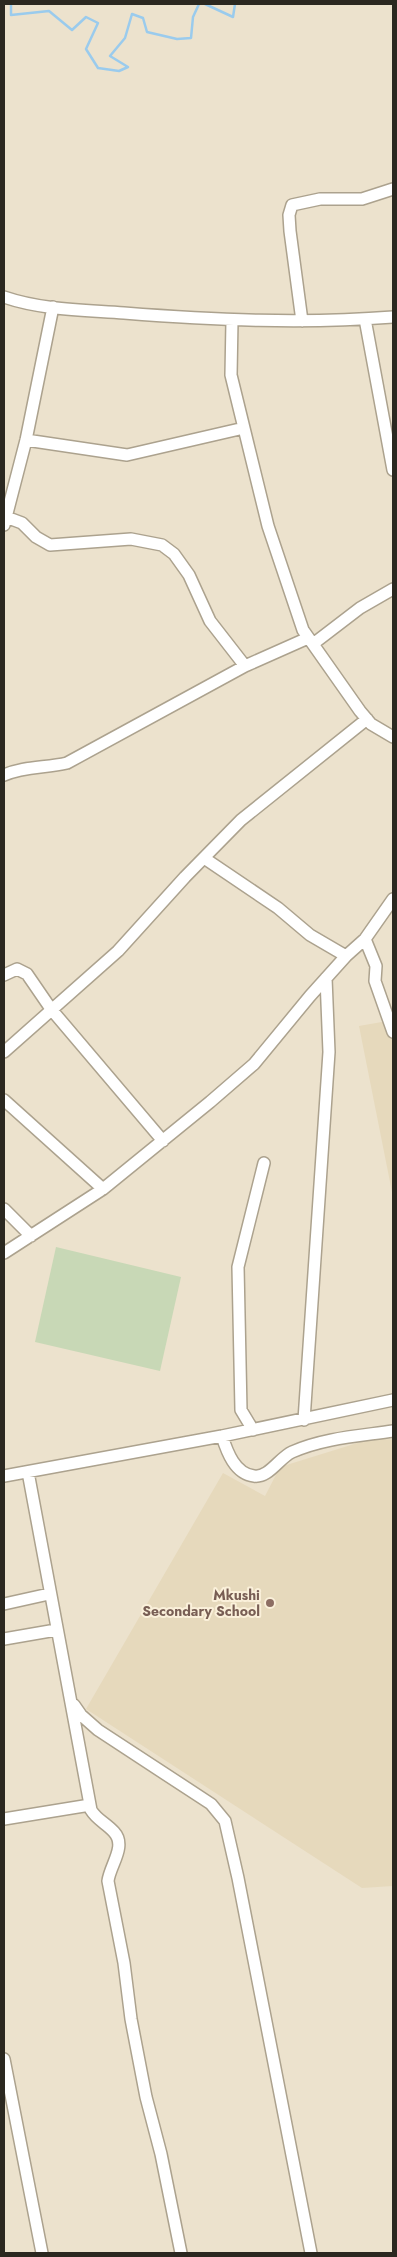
<svg xmlns="http://www.w3.org/2000/svg" width="397" height="2257" font-family="Jost,sans-serif">
<style>
.built{fill:#e6d9bc}
.green{fill:#c8d8b6}
.lines{fill:none;stroke-linecap:round;stroke-linejoin:round}
.stream{stroke:#9acbed;stroke-width:2.5}
.minor-casing{stroke:#aca28e;stroke-width:14}
.minor{stroke:#fff;stroke-width:11}
.education-dot{fill:#8d6e63;stroke:#faf0da;stroke-width:2}
.labels{text-anchor:middle;dominant-baseline:central;stroke-width:4;stroke-linejoin:round;paint-order:stroke}
.education-label{font-size:14px;font-weight:bold;fill:#785e54;stroke:#faf0da;text-anchor:end}
</style>
<rect width="100%" height="100%" fill="#ece2cd"/>
<!-- built -->
<path class="built" d="M 393,1020 L 393,1192 L 392,1192 L 359,1026 Z
M 393,1439 L 393,1886 L 362,1888 L 86,1709 L 223,1473 L 265,1496 L 280,1467 L 367,1440 Z"/>
<!-- green -->
<path class="green" d="M 56,1247 L 181,1277 L 160,1371 L 35,1342 Z"/>
<g class="lines">
<!-- stream -->
<path class="stream" d="M 11,4 L 11,15 L 49,11 L 72,30 L 86,17 L 98,23 L 86,49 L 98,68 L 119,71 L 128,67 L 110,56 L 125,38 L 132,14 L 143,18 L 147,32 L 177,39 L 191,38 L 193,17 L 199,4
M 205,4 L 233,17 L 235,4"/>
<!-- minor casing -->
<g class="minor-casing">
<path id="minor" d="M 4,297 C 42,310 84,310 124,313 C 214,320 303,324 393,317
M 365,319 L 393,470
M 232,321 L 231,375 L 268,526 L 303,630 L 360,711 L 371,724 L 393,737
M 302,321 L 290,231 L 289,215 L 292,205 L 320,199 L 362,199 L 393,189
M 26,440 L 127,455 L 244,428
M 6,517 L 22,523 L 36,537 L 50,545 L 131,539 L 162,545 L 174,554 L 189,575 L 210,621 L 245,666
M 4,525 L 26,440 L 53,307
M 313,644 L 360,608 L 393,589
M 4,775 C 24,766 46,768 67,763 L 245,666 L 308,638
M 204,858 L 278,908 L 310,935 L 346,956
M 365,939 L 376,966 L 375,981 L 393,1032
M 4,975 L 17,969 L 27,974 L 51,1009 L 163,1141
M 4,1052 L 118,951 L 185,877 L 241,820 L 367,719
M 4,1100 L 103,1189
M 4,1209 L 31,1236
M 4,1253 L 103,1189 L 210,1102 L 254,1064 L 310,996 L 346,956 L 365,939 L 393,899
M 304,1420 L 329,1052 L 326,978
M 253,1430 L 241,1410 L 238,1267 L 264,1163
M 222,1436 C 227,1452 235,1474 254,1476 C 269,1478 279,1458 292,1452 C 323,1438 359,1436 393,1431
M 28,1472 L 91,1810 C 97,1820 106,1823 114,1832 C 127,1846 110,1865 108,1881 L 124,1963 L 131,2019 L 146,2097 L 161,2154 L 181,2253
M 4,1476 L 222,1436 L 393,1400
M 4,1604 L 49,1594
M 4,1639 L 56,1630
M 74,1705 L 81,1715 L 98,1730 L 211,1804 L 225,1821 L 238,1878 L 311,2253
M 4,1819 L 90,1805
M 4,2059 L 42,2253"/>
</g>
<!-- minor -->
<use href="#minor" class="minor"/>
</g>
<!-- markers -->
<circle class="education-dot" cx="270" cy="1603" r="5"/>
<g class="labels">
<!-- education labels -->
<g class="education-label">
<text x="260" y="1595">Mkushi<tspan x="260" dy="16">Secondary School</tspan></text>
</g>
</g>
<!-- border -->
<rect width="397" height="2257" fill="none" stroke="#2b2820" stroke-width="10"/>
</svg>
